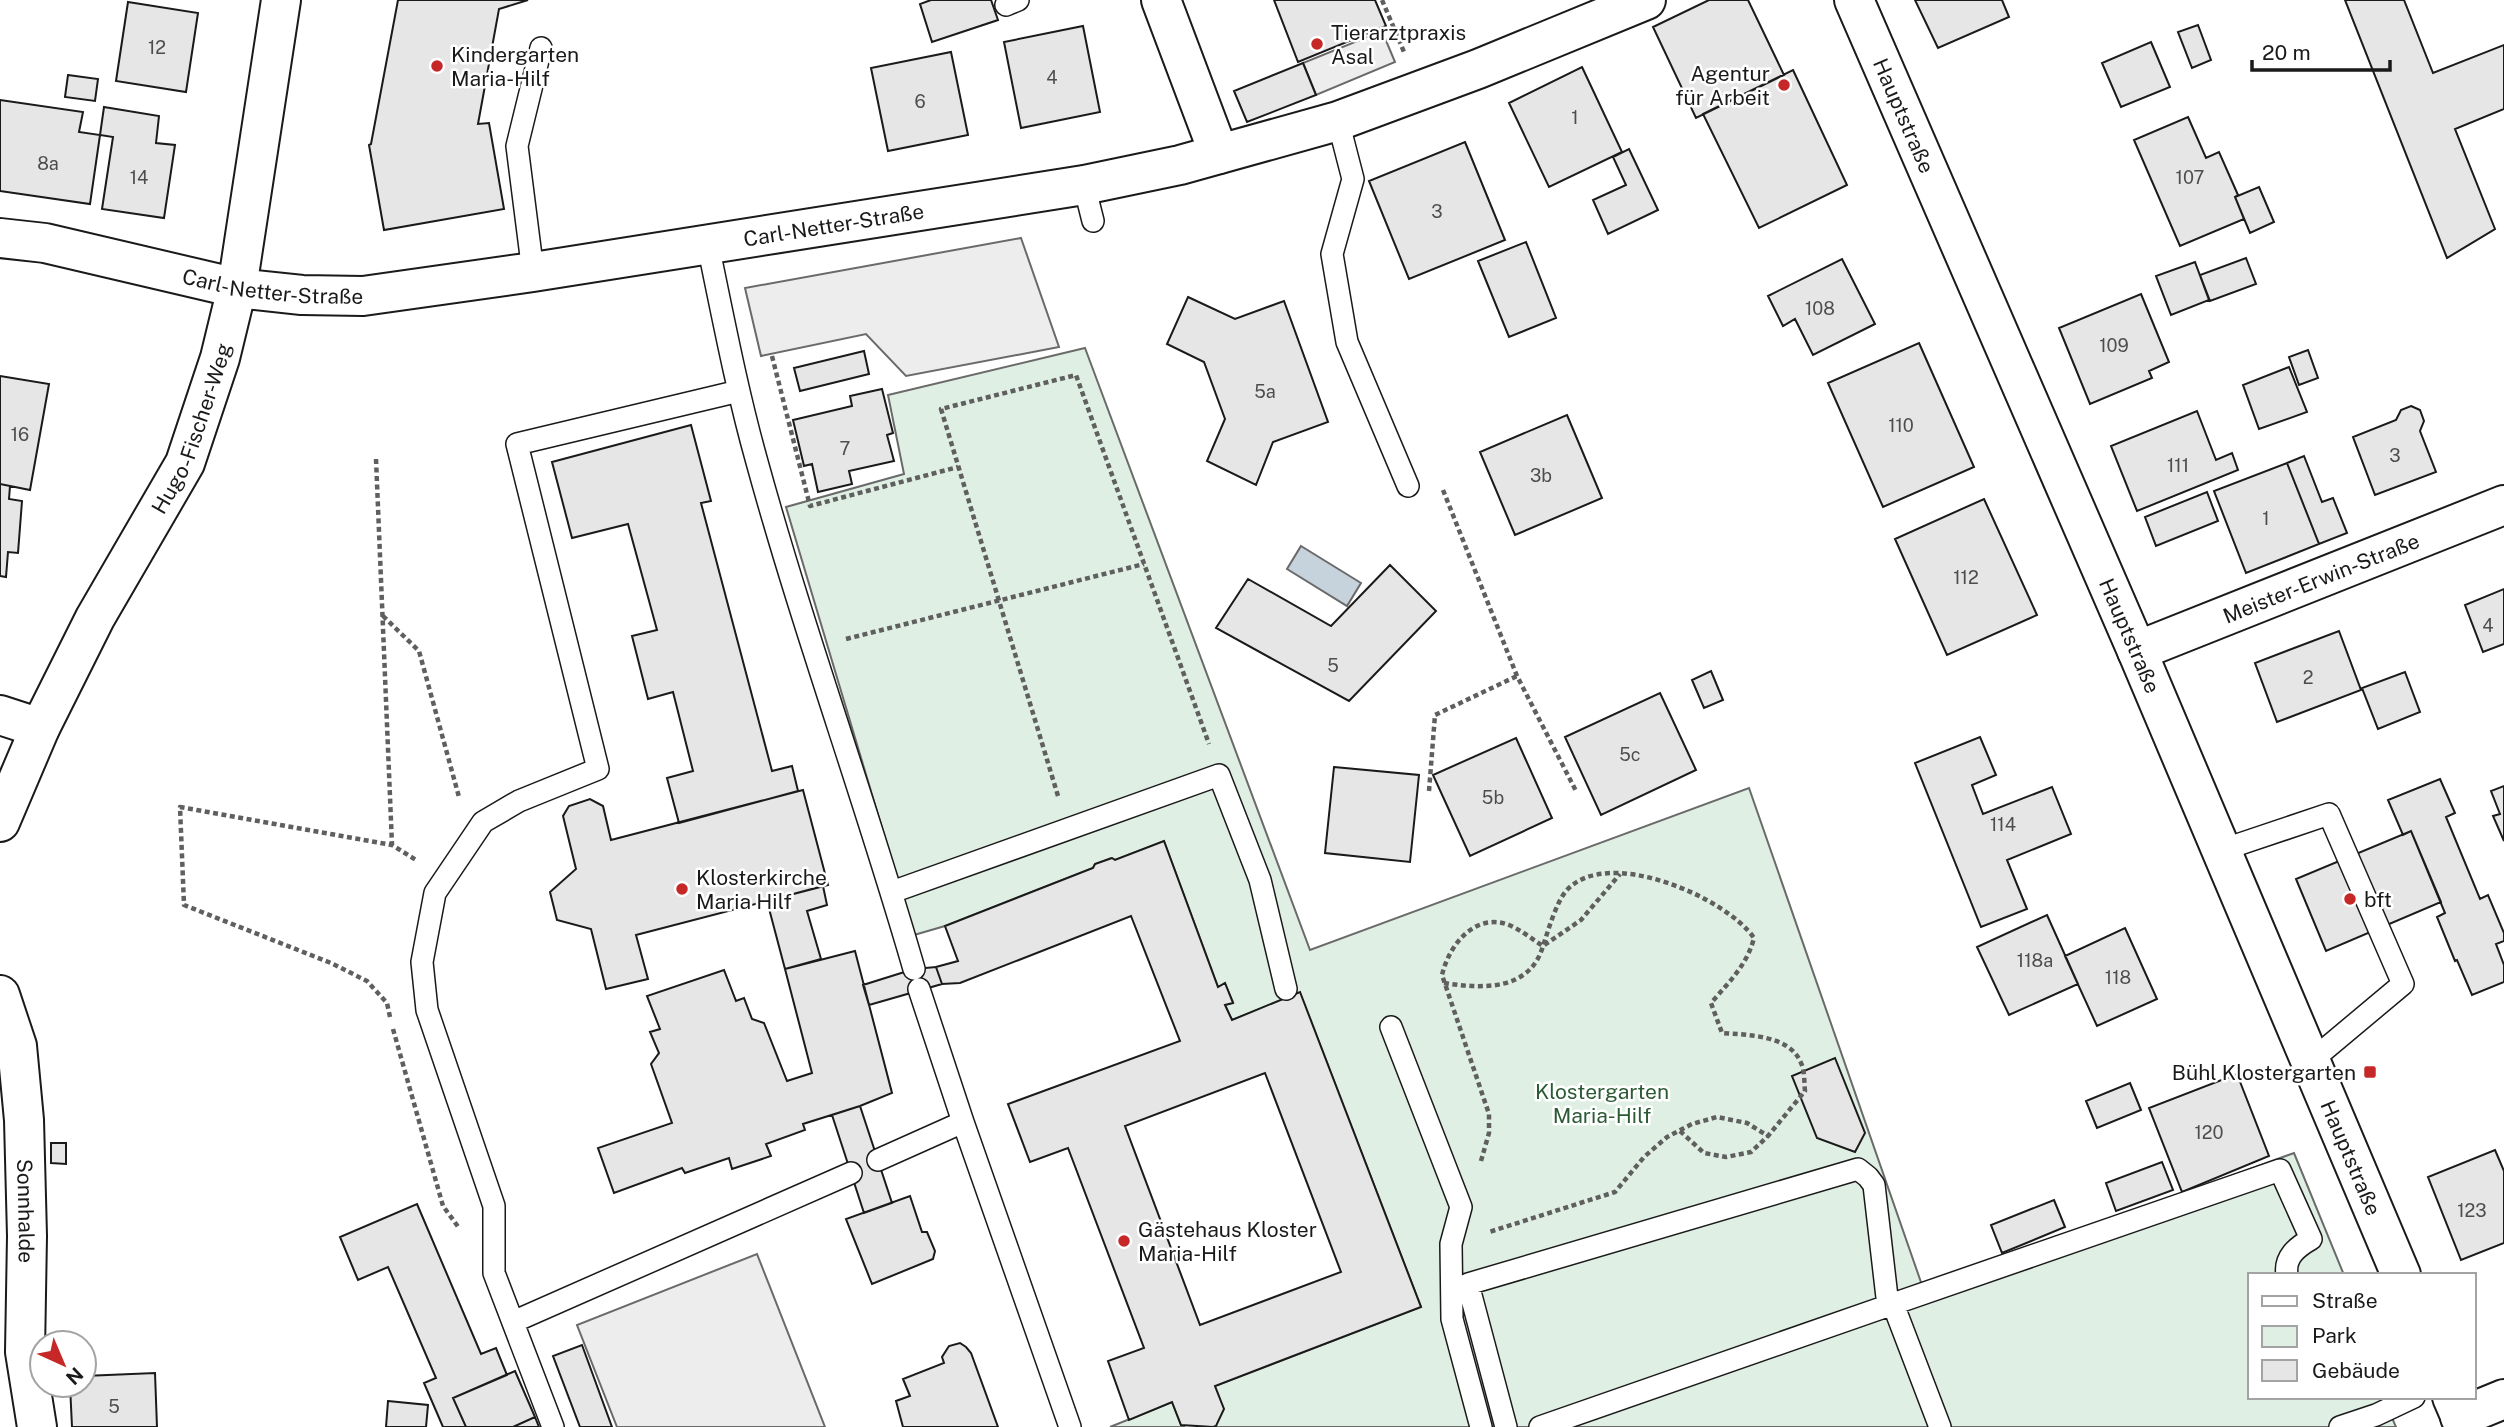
<svg xmlns="http://www.w3.org/2000/svg" width="2504" height="1427" font-family="'Public Sans',sans-serif">
<style>
.green{fill:#e0efe3;stroke:#6a6a6a;stroke-width:2}
.parking{fill:#ededed;stroke:#6a6a6a;stroke-width:2}
.water{fill:#c6d2dc;stroke:#6a6a6a;stroke-width:2}
.building{fill:#e6e6e6;stroke:#1a1a1a;stroke-width:2;fill-rule:evenodd}
.lines{fill:none;stroke-linecap:round;stroke-linejoin:round}
.service-casing{stroke:#1a1a1a;stroke-width:24}
.minor-casing{stroke:#1a1a1a;stroke-width:42}
.tertiary-casing{stroke:#1a1a1a;stroke-width:42}
.path{stroke:#5f5f5f;stroke-width:4.5;stroke-dasharray:5 3.5;stroke-linecap:butt}
.service{stroke:#fff;stroke-width:21}
.minor{stroke:#fff;stroke-width:38}
.tertiary{stroke:#fff;stroke-width:38}
.poi-dot{fill:#c62828;stroke:#fff;stroke-width:2.5}
.labels{text-anchor:middle;dominant-baseline:central;stroke-width:5;stroke-linejoin:round;paint-order:stroke}
.number-label{font-size:18px;fill:#4d4d4d}
.poi-label{font-size:21px;fill:#1a1a1a;stroke:#fff;text-anchor:start}
.street-label{font-size:21px;fill:#1a1a1a;stroke:#fff}
.park-label{font-size:21px;fill:#2b5a34;stroke:#fff}
</style>
<rect width="100%" height="100%" fill="#fff"/>
<!-- green -->
<path class="green" d="M 1085,348 L 1310,950 L 1749,788 L 1923,1288 L 2294,1153 L 2344,1275 L 2250,1275 L 2250,1397 L 2383,1397 L 2396,1427 L 1213,1427 L 1216,1426 L 1215,1386 L 1421,1307 L 1300,993 L 1232,1020 L 1225,1005 L 1233,1002 L 1225,984 L 1218,987 L 1164,841 L 1115,860 L 1111,858 L 1095,864 L 1093,868 L 945,926 L 914,935 L 786,507 L 904,474 L 888,395 Z
M 1172,1402 L 1181,1425 L 1185,1427 L 1110,1427 Z"/>
<!-- parking -->
<path class="parking" d="M 1382,31 L 1395,62 L 1316,95 L 1303,63 Z
M 1021,238 L 1059,347 L 906,376 L 866,334 L 761,356 L 745,288 Z
M 757,1254 L 825,1427 L 617,1427 L 577,1325 Z"/>
<!-- water -->
<path class="water" d="M 1301,546 L 1361,583 L 1347,606 L 1287,569 Z"/>
<!-- building -->
<path class="building" d="M 398,0 L 528,0 L 499,9 L 478,124 L 489,123 L 504,209 L 384,230 L 369,145 L 371,144 Z
M 931,0 L 991,0 L 998,20 L 932,42 L 920,4 Z
M 1274,0 L 1375,0 L 1386,26 L 1298,62 Z
M 1709,0 L 1748,0 L 1784,75 L 1696,118 L 1653,27 Z
M 1915,0 L 2002,0 L 2009,17 L 1938,48 Z
M 2345,0 L 2404,0 L 2433,73 L 2504,45 L 2504,109 L 2455,129 L 2495,229 L 2447,258 Z
M 128,2 L 198,13 L 186,92 L 116,81 Z
M 2198,25 L 2211,60 L 2192,68 L 2178,32 Z
M 1083,26 L 1100,112 L 1021,128 L 1004,42 Z
M 2151,42 L 2170,87 L 2121,107 L 2102,63 Z
M 951,52 L 968,135 L 888,151 L 871,68 Z
M 1303,63 L 1316,95 L 1247,122 L 1234,91 Z
M 1582,67 L 1622,152 L 1549,187 L 1509,103 Z
M 1793,70 L 1847,185 L 1759,228 L 1703,114 Z
M 68,75 L 98,79 L 95,101 L 65,97 Z
M 0,100 L 83,112 L 79,132 L 100,135 L 90,204 L 0,191 Z
M 104,107 L 159,116 L 156,143 L 175,145 L 164,218 L 102,209 L 113,137 L 100,135 Z
M 2188,117 L 2206,158 L 2219,152 L 2238,195 L 2235,197 L 2244,219 L 2180,246 L 2134,140 Z
M 1465,142 L 1505,240 L 1409,279 L 1369,181 Z
M 1629,149 L 1658,210 L 1608,234 L 1593,200 L 1626,185 L 1613,157 Z
M 2259,187 L 2274,222 L 2250,233 L 2235,197 Z
M 1526,242 L 1556,318 L 1509,337 L 1478,261 Z
M 2246,258 L 2256,284 L 2210,301 L 2200,275 Z
M 1842,259 L 1875,324 L 1813,355 L 1795,319 L 1783,326 L 1768,296 Z
M 2195,262 L 2209,300 L 2171,315 L 2156,276 Z
M 2141,294 L 2169,362 L 2149,371 L 2152,378 L 2090,404 L 2059,328 Z
M 1188,297 L 1235,319 L 1284,301 L 1328,422 L 1273,442 L 1256,485 L 1207,461 L 1225,419 L 1204,362 L 1167,344 Z
M 1919,343 L 1974,467 L 1883,507 L 1828,383 Z
M 2308,350 L 2318,378 L 2299,385 L 2289,357 Z
M 864,351 L 869,374 L 800,391 L 794,368 Z
M 2289,367 L 2307,412 L 2259,429 L 2243,385 Z
M 0,376 L 49,384 L 30,490 L 0,484 Z
M 882,389 L 893,433 L 887,435 L 894,461 L 849,471 L 852,484 L 818,492 L 812,464 L 804,466 L 793,420 L 852,406 L 850,396 Z
M 2411,406 L 2420,410 L 2424,421 L 2420,431 L 2436,472 L 2375,495 L 2353,437 L 2396,420 L 2401,410 Z
M 2197,411 L 2216,460 L 2232,453 L 2238,470 L 2137,511 L 2111,446 Z
M 1567,415 L 1602,498 L 1515,535 L 1480,452 Z
M 691,425 L 711,501 L 701,503 L 772,771 L 792,766 L 798,791 L 679,823 L 667,778 L 693,771 L 673,692 L 648,699 L 632,636 L 657,630 L 628,524 L 572,538 L 552,462 Z
M 2304,456 L 2322,502 L 2333,498 L 2347,533 L 2319,544 L 2287,463 Z
M 2287,463 L 2319,544 L 2246,573 L 2214,491 Z
M 0,484 L 10,486 L 9,499 L 22,501 L 18,553 L 8,552 L 6,577 L 0,576 Z
M 2207,492 L 2218,521 L 2156,546 L 2145,517 Z
M 1984,499 L 2037,615 L 1947,655 L 1895,539 Z
M 1390,565 L 1436,611 L 1349,701 L 1216,628 L 1248,579 L 1331,626 Z
M 2504,589 L 2504,644 L 2483,652 L 2465,605 Z
M 2339,631 L 2361,690 L 2277,722 L 2255,663 Z
M 1711,671 L 1723,700 L 1704,708 L 1692,680 Z
M 2405,672 L 2420,712 L 2378,729 L 2362,688 Z
M 1660,693 L 1696,770 L 1601,815 L 1565,737 Z
M 1980,737 L 1996,775 L 1972,785 L 1983,814 L 2052,787 L 2071,834 L 2007,860 L 2027,909 L 1981,927 L 1915,763 Z
M 1516,738 L 1552,818 L 1470,856 L 1433,775 Z
M 1334,767 L 1419,775 L 1410,862 L 1325,853 Z
M 2440,779 L 2455,813 L 2446,817 L 2480,899 L 2488,895 L 2504,933 L 2504,941 L 2496,944 L 2504,965 L 2504,982 L 2472,995 L 2457,960 L 2455,961 L 2437,917 L 2445,913 L 2411,831 L 2403,835 L 2388,800 Z
M 2504,786 L 2504,841 L 2493,816 L 2500,814 L 2491,791 Z
M 803,790 L 828,885 L 636,935 L 648,979 L 606,989 L 591,929 L 557,920 L 550,892 L 576,869 L 563,816 L 569,806 L 590,799 L 603,806 L 611,840 Z
M 2411,831 L 2441,902 L 2326,951 L 2296,879 Z
M 1164,841 L 1218,987 L 1225,983 L 1233,1003 L 1225,1005 L 1232,1020 L 1300,992 L 1421,1307 L 1215,1386 L 1224,1409 L 1216,1426 L 1213,1427 L 1181,1425 L 1172,1402 L 1129,1420 L 1108,1361 L 1144,1348 L 1068,1148 L 1030,1162 L 1008,1104 L 1180,1041 L 1131,916 L 960,983 L 942,984 L 936,967 L 958,961 L 945,926 L 1093,868 L 1095,864 L 1112,858 L 1115,860 ZM 1265,1073 L 1341,1272 L 1200,1325 L 1125,1126 Z
M 823,886 L 827,905 L 807,911 L 821,959 L 785,969 L 767,901 Z
M 2047,915 L 2078,984 L 2009,1015 L 1977,947 Z
M 2125,928 L 2157,999 L 2097,1026 L 2065,956 Z
M 855,951 L 892,1093 L 860,1106 L 803,1124 L 805,1130 L 766,1144 L 771,1156 L 732,1169 L 729,1158 L 685,1173 L 682,1168 L 614,1193 L 598,1148 L 672,1123 L 651,1064 L 659,1053 L 650,1032 L 660,1029 L 647,996 L 724,970 L 736,1001 L 744,998 L 752,1019 L 764,1023 L 787,1081 L 812,1073 L 785,969 Z
M 936,967 L 942,984 L 869,1005 L 863,985 L 914,969 Z
M 1835,1058 L 1865,1133 L 1855,1152 L 1817,1138 L 1792,1076 Z
M 2237,1074 L 2269,1156 L 2182,1192 L 2149,1108 Z
M 2130,1083 L 2141,1110 L 2097,1128 L 2086,1101 Z
M 860,1106 L 892,1203 L 864,1213 L 832,1115 Z
M 51,1143 L 66,1143 L 66,1164 L 51,1163 Z
M 2495,1150 L 2504,1171 L 2504,1243 L 2461,1260 L 2428,1177 Z
M 2162,1162 L 2173,1190 L 2116,1211 L 2106,1183 Z
M 910,1196 L 922,1232 L 927,1232 L 935,1251 L 933,1259 L 872,1284 L 846,1219 Z
M 2054,1200 L 2065,1227 L 2002,1253 L 1991,1225 Z
M 417,1204 L 481,1354 L 496,1348 L 507,1375 L 453,1398 L 466,1427 L 443,1427 L 424,1383 L 436,1378 L 388,1267 L 358,1280 L 340,1237 Z
M 960,1343 L 966,1347 L 971,1353 L 998,1427 L 903,1427 L 896,1401 L 910,1396 L 903,1379 L 944,1363 L 942,1357 L 949,1346 Z
M 582,1345 L 612,1427 L 580,1427 L 553,1356 Z
M 515,1371 L 535,1417 L 513,1427 L 466,1427 L 453,1398 Z
M 155,1373 L 157,1427 L 72,1427 L 70,1385 L 84,1385 L 84,1376 Z
M 388,1401 L 428,1405 L 426,1427 L 386,1427 Z
M 535,1417 L 539,1427 L 513,1427 Z"/>
<g class="lines">
<!-- service casing -->
<g class="service-casing">
<path id="service" d="M 1006,5 L 1018,0
M 1338,121 L 1353,179 L 1332,254 L 1347,342 L 1408,486
M 1084,185 L 1093,221
M 708,245 C 723,317 737,391 757,462 C 804,633 865,799 914,969
M 533,272 L 517,146 L 541,48
M 2222,850 L 2329,814 L 2403,984 L 2311,1061
M 892,892 L 1219,775 L 1260,880 L 1286,989
M 919,989 L 963,1122 L 1070,1427
M 1391,1027 L 1461,1207 L 1451,1244 L 1452,1319 L 1481,1427
M 878,1160 L 963,1122
M 513,1322 L 851,1173
M 553,1427 L 494,1273 L 494,1206 L 427,1010 L 422,962 L 435,893 L 483,822 L 519,801 L 598,769 L 517,444 L 739,391
M 1506,1427 L 1468,1284 L 1858,1169 L 1868,1177 L 1874,1185 L 1888,1306
M 1540,1427 L 1893,1304
M 1940,1427 L 1893,1304 L 2280,1170 L 2311,1239 C 2297,1247 2284,1257 2287,1275
M 2340,1427 L 2376,1415 L 2414,1397"/>
</g>
<!-- minor casing -->
<g class="minor-casing">
<g id="minor">
<path d="M 1161,0 L 1219,154"/>
<path id="s1" d="M 0,238 L 45,243 L 237,288 L 302,295 L 363,296 L 533,272 L 1084,185 L 1180,165 L 1338,121 L 1478,69 L 1646,0"/>
<path id="s2" d="M 2137,651 L 2504,505"/>
<path d="M 0,715 L 40,728"/>
<path id="s3" d="M 0,822 L 40,728 L 95,618 L 185,463 L 220,358 L 237,288 L 281,0"/>
<path id="s4" d="M 0,995 L 17,1046 L 24,1120 L 27,1236 L 25,1352 L 37,1427"/>
<path d="M 2460,1417 L 2504,1399"/>
</g>
</g>
<!-- tertiary casing -->
<g class="tertiary-casing">
<g id="tertiary">
<path id="s5" d="M 1854,0 L 2137,651 L 2401,1275"/>
<path d="M 2452,1397 L 2465,1427"/>
</g>
</g>
<!-- path -->
<path class="path" d="M 1382,0 L 1404,52
M 772,356 L 810,506 L 958,467
M 376,459 L 392,845
M 1443,490 L 1517,676 L 1576,791
M 383,616 L 419,651 L 459,797
M 846,639 L 1144,564
M 1429,791 L 1435,715 L 1517,676
M 1058,796 L 941,409 L 1076,375 L 1209,744
M 1444,983 C 1483,989 1530,991 1543,946 L 1581,920 L 1620,874
M 390,1017 L 387,1003 L 367,981 L 331,963 L 184,905 L 180,807 L 392,845 L 416,860
M 393,1029 L 443,1206 L 459,1228
M 1680,1131 L 1704,1153 L 1726,1157 L 1751,1152 L 1768,1136
M 1481,1161 L 1489,1133 L 1489,1114 L 1442,975 C 1449,945 1475,912 1509,925 C 1521,930 1532,939 1543,946 C 1548,931 1556,903 1566,891 C 1606,845 1726,897 1754,938 C 1747,965 1729,982 1711,1003 L 1722,1033 C 1748,1035 1790,1035 1801,1063 C 1805,1071 1804,1082 1805,1091 L 1768,1136 L 1747,1123 L 1717,1117 L 1692,1124 L 1667,1137 L 1644,1157 L 1615,1192 L 1489,1232"/>
<!-- service -->
<use href="#service" class="service"/>
<!-- minor -->
<use href="#minor" class="minor"/>
<!-- tertiary -->
<use href="#tertiary" class="tertiary"/>
</g>
<!-- markers -->
<g class="poi-dot">
<circle cx="1317" cy="44" r="7"/>
<circle cx="437" cy="66" r="7"/>
<circle cx="1784" cy="85" r="7"/>
<circle cx="682" cy="889" r="7"/>
<circle cx="2350" cy="899" r="7"/>
<rect x="2363" y="1065" width="14" height="14" rx="3.5"/>
<circle cx="1124" cy="1241" r="7"/>
</g>
<g class="labels">
<!-- number labels -->
<g class="number-label">
<text x="157" y="47">12</text>
<text x="1052" y="77">4</text>
<text x="920" y="101">6</text>
<text x="1575" y="117">1</text>
<text x="48" y="163">8a</text>
<text x="139" y="177">14</text>
<text x="2190" y="177">107</text>
<text x="1437" y="211">3</text>
<text x="1820" y="308">108</text>
<text x="2114" y="345">109</text>
<text x="1265" y="391">5a</text>
<text x="1901" y="425">110</text>
<text x="20" y="434">16</text>
<text x="845" y="448">7</text>
<text x="2395" y="455">3</text>
<text x="2178" y="465">111</text>
<text x="1541" y="475">3b</text>
<text x="2266" y="518">1</text>
<text x="1966" y="577">112</text>
<text x="2488" y="625">4</text>
<text x="1333" y="665">5</text>
<text x="2308" y="677">2</text>
<text x="1630" y="754">5c</text>
<text x="1493" y="797">5b</text>
<text x="2003" y="824">114</text>
<text x="2035" y="960">118a</text>
<text x="2118" y="977">118</text>
<text x="2209" y="1132">120</text>
<text x="2472" y="1210">123</text>
<text x="114" y="1406">5</text>
</g>
<!-- poi labels -->
<g class="poi-label">
<text x="1331" y="32">Tierarztpraxis<tspan x="1331" dy="24">Asal</tspan></text>
<text x="451" y="54">Kindergarten<tspan x="451" dy="24">Maria-Hilf</tspan></text>
<text x="1770" y="73" text-anchor="end">Agentur<tspan x="1770" dy="24">für Arbeit</tspan></text>
<text x="696" y="877">Klosterkirche<tspan x="696" dy="24">Maria Hilf</tspan></text>
<text x="2364" y="899">bft</text>
<text x="2356" y="1072" text-anchor="end">Bühl Klostergarten</text>
<text x="1138" y="1229">Gästehaus Kloster<tspan x="1138" dy="24">Maria-Hilf</tspan></text>
</g>
<!-- street labels -->
<g class="street-label">
<text stroke="none"><textPath href="#s5" startOffset="126">Hauptstraße</textPath></text>
<text stroke="none"><textPath href="#s1" startOffset="845">Carl-Netter-Straße</textPath></text>
<text stroke="none"><textPath href="#s1" startOffset="278">Carl-Netter-Straße</textPath></text>
<text stroke="none"><textPath href="#s3" startOffset="439">Hugo-Fischer-Weg</textPath></text>
<text stroke="none"><textPath href="#s2" startOffset="198">Meister-Erwin-Straße</textPath></text>
<text stroke="none"><textPath href="#s5" startOffset="693">Hauptstraße</textPath></text>
<text stroke="none"><textPath href="#s5" startOffset="1260">Hauptstraße</textPath></text>
<text stroke="none"><textPath href="#s4" startOffset="219">Sonnhalde</textPath></text>
</g>
<!-- park labels -->
<g class="park-label">
<text x="1602" y="1091">Klostergarten<tspan x="1602" dy="24">Maria-Hilf</tspan></text>
</g>
</g>
<!-- legend -->
<rect x="2248" y="1273" width="228" height="126" fill="#ffffff" stroke="#a3a3a3" stroke-width="2"/>
<rect x="2262" y="1296" width="35" height="10" fill="#ffffff" stroke="#a3a3a3" stroke-width="2"/>
<text x="2312" y="1308" font-size="21" fill="#1a1a1a">Straße</text>
<rect x="2262" y="1326" width="35" height="21" fill="#e0efe3" stroke="#a3a3a3" stroke-width="2"/>
<text x="2312" y="1343" font-size="21" fill="#1a1a1a">Park</text>
<rect x="2262" y="1360" width="35" height="21" fill="#e6e6e6" stroke="#a3a3a3" stroke-width="2"/>
<text x="2312" y="1378" font-size="21" fill="#1a1a1a">Gebäude</text>
<!-- north arrow -->
<g transform="translate(63 1364) rotate(136)"><circle r="33" fill="#ffffff" stroke="#a3a3a3" stroke-width="2"/>
<path d="M0-5L12 26L0 18L-12 26Z" fill="#c62828"/>
<text y="-10" font-size="19" font-weight="bold" text-anchor="middle" fill="#1a1a1a">N</text>
</g>
<!-- scale -->
<path d="M2252 60v10h138v-10" fill="none" stroke="#1a1a1a" stroke-width="3.5"/>
<text x="2262" y="60" font-size="21" fill="#1a1a1a" stroke="#ffffff" stroke-width="5" paint-order="stroke">20 m</text>
</svg>
